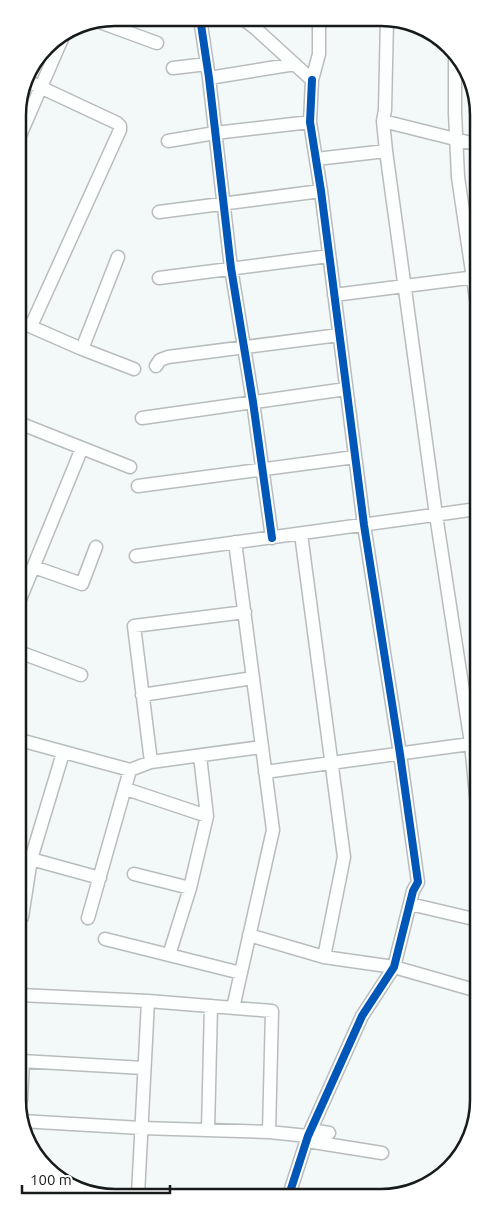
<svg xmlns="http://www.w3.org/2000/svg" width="496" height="1215" font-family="Ubuntu,sans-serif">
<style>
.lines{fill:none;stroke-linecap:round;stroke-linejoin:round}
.minor-casing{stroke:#b9bcbd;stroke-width:15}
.minor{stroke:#fdfefe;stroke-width:12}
.cycleway-casing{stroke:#fff;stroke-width:11}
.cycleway{stroke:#0057b8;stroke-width:8}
.rim{fill:none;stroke:#181b1b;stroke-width:2.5}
</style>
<rect width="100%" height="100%" fill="#f3f8f9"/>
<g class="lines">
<!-- minor casing -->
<g class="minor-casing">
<path id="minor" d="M 200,18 L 209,78 L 231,268 L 253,402 L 272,538
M 242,18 L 255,28 L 312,80 L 319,54 L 319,19
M 387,19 L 385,110 L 383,121 L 386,151 L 436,515 L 471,743 L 477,806
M 97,21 L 157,43
M 455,55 L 455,113 L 458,177 L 476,299
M 173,68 L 207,64
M 209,78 L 295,64
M 25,80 L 117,123 L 120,126 L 120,130 L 31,326
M 383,121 L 475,144
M 18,140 L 64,34
M 168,141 L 215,133 L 310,122
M 316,159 L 386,151
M 159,212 L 321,191
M 159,278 L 329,256
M 334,295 L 476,277
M 18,321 L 82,349 L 134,369
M 82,349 L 118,257
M 156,366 L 160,360 L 168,357 L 339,335
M 142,418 L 346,389
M 19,423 L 130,467
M 138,486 L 355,457
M 301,534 L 344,857 L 324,957
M 136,556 L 477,509
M 34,567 L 82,584 L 96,547
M 19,602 L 82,448
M 19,652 L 81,675
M 142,695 L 253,678
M 20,740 L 130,770 L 151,762 L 261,747
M 151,762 L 134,626 L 245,612
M 265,772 L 477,743
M 126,789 L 207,816
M 20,856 L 100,878
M 134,874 L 190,888
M 410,904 L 478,920
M 22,917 L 31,859 L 63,753
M 88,918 L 130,770
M 249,935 L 324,957 L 394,967 L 478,991
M 105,939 L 241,973
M 169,955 L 190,888 L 207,816 L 200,756
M 20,995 L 148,1001 L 272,1011 L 269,1132
M 233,1008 L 273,830 L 235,542
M 21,1061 L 144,1068
M 21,1100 L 23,1061
M 21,1121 L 141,1128 L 269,1132 L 308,1136
M 208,1130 L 211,1006
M 311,1130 L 329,1133
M 307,1141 L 382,1153
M 138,1195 L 148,1001
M 289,1195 L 308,1136 L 362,1016 L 394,967 L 413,891 L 418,882 L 400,754 L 364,525 L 321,191 L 310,122 L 312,80"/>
</g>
<!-- minor -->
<use href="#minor" class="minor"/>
<!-- cycleway casing -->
<g class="cycleway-casing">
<path id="cycleway" d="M 200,18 L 209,78 L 231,268 L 253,402 L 272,538
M 289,1195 L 308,1136 L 362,1016 L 394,967 L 413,891 L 418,882 L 400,754 L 364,525 L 321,191 L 310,122 L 312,80"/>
</g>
<!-- cycleway -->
<use href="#cycleway" class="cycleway"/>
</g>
<!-- crop -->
<path d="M0 0H496V1215H0ZM115 26H381A89 89 0 0 1 470 115V1100A89 89 0 0 1 381 1189H115A89 89 0 0 1 26 1100V115A89 89 0 0 1 115 26Z" fill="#fff" fill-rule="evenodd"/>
<path class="rim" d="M115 26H381A89 89 0 0 1 470 115V1100A89 89 0 0 1 381 1189H115A89 89 0 0 1 26 1100V115A89 89 0 0 1 115 26Z"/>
<!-- scale -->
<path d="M22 1185v8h148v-8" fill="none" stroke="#181b1b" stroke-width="2.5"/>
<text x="30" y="1185" font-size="15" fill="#181b1b" stroke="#ffffff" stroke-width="4" paint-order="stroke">100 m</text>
</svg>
